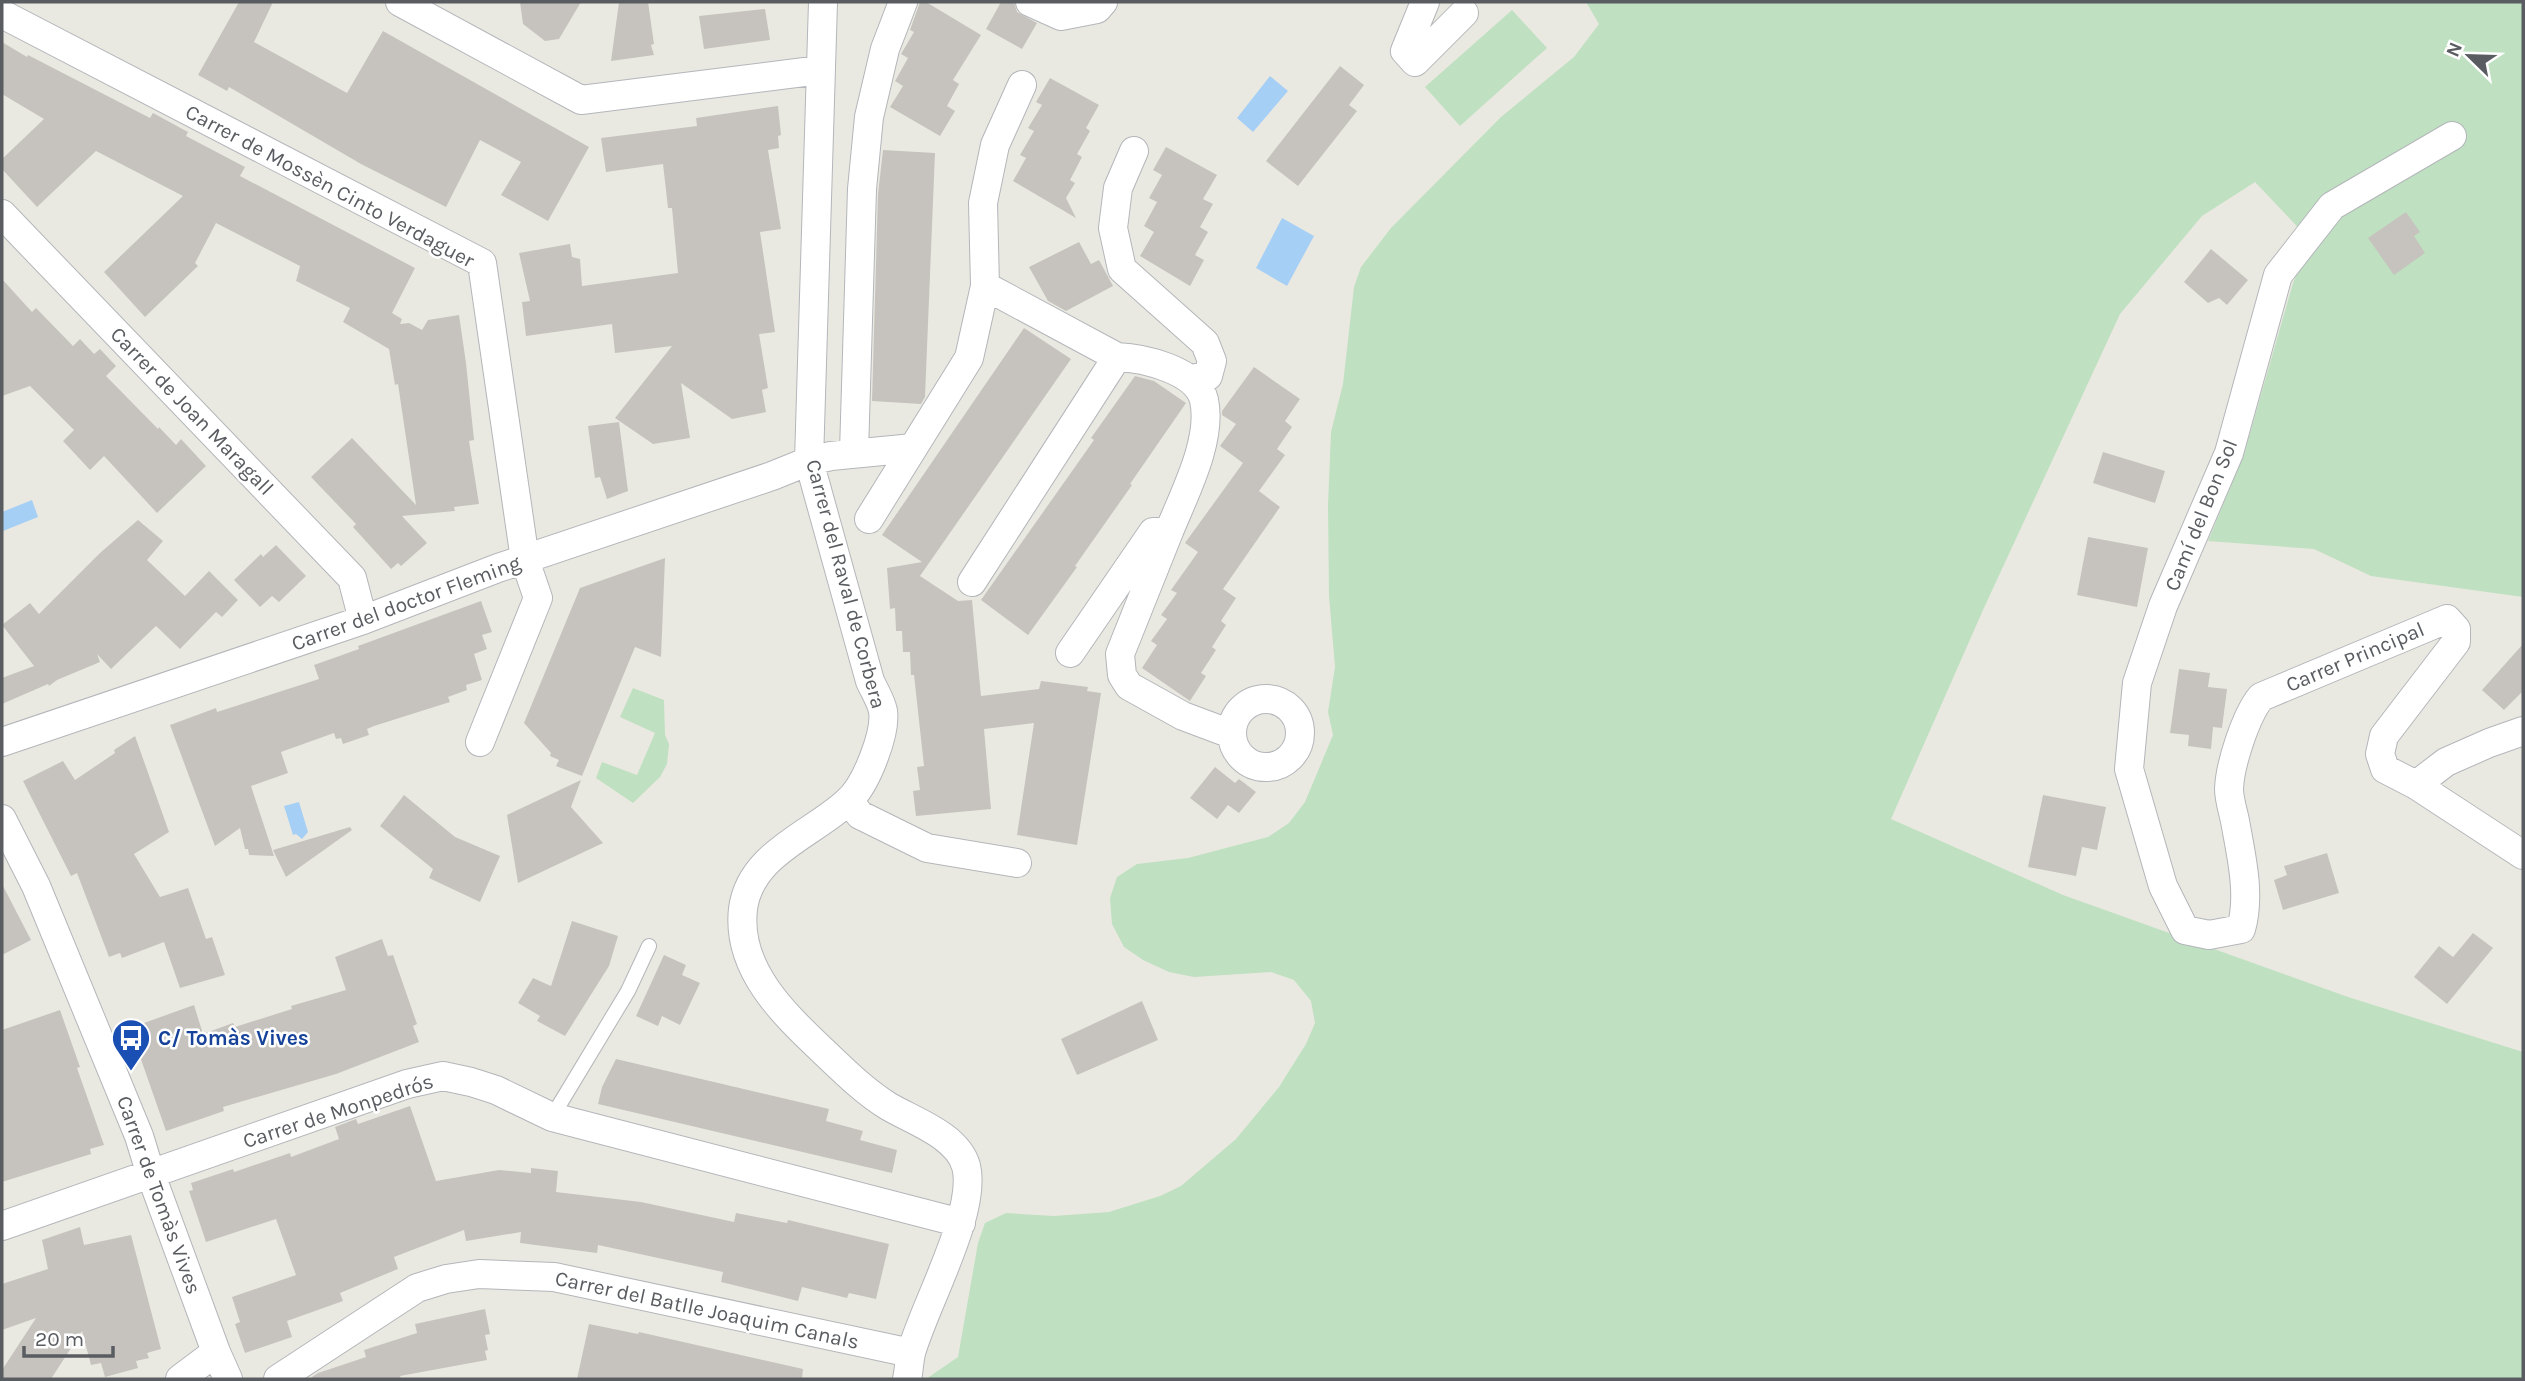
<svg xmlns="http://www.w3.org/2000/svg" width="2525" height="1381" font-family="Karla,sans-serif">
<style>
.green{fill:#bfe0c1}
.water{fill:#a6cff5}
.building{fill:#c6c3be}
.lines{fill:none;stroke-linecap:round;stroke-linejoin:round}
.lane-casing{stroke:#b3b6ba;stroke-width:16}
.street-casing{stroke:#b3b6ba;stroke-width:30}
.lane{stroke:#fff;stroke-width:14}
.street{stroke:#fff;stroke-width:28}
.labels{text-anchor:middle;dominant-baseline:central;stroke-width:5;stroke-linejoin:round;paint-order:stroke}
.street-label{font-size:21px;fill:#595c60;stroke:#fff}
.transit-label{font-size:21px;font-weight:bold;fill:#164399;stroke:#fff;text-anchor:start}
</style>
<rect width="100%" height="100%" fill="#eae9e1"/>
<!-- green -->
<path class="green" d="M 1586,2 L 2523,2 L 2523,597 L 2371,576 L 2314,549 L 2208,541 L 2244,454 L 2293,283 L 2311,241 L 2255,182 L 2202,216 L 2120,314 L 1983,610 L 1891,819 L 2063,895 L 2348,997 L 2523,1052 L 2523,1379 L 926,1379 L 958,1357 L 978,1243 L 985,1223 L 1006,1213 L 1054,1216 L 1109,1212 L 1160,1196 L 1181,1186 L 1236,1139 L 1279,1087 L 1306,1044 L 1315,1023 L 1311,1001 L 1294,980 L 1271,972 L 1194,977 L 1169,972 L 1143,960 L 1124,947 L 1112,924 L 1110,898 L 1117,877 L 1137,864 L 1188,858 L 1268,837 L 1289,823 L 1305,802 L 1333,735 L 1328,712 L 1335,667 L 1329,596 L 1328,505 L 1331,432 L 1343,384 L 1354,287 L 1361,267 L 1391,228 L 1501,117 L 1574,57 L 1599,24 Z
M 1512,10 L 1547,48 L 1460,126 L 1425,87 Z
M 633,688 L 664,700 L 665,735 L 669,744 L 667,764 L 660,777 L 633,803 L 596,778 L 602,762 L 637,775 L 655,733 L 620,717 Z"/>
<!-- water -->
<path class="water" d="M 1270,76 L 1288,91 L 1253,132 L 1237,118 Z
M 1282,218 L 1314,236 L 1287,286 L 1256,268 Z
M 32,500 L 38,517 L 3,531 L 2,512 Z
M 299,802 L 308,832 L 302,839 L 296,834 L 293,835 L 284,806 Z"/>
<!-- building -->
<path class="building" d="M 239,2 L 273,2 L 254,42 L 347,93 L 383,31 L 589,147 L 548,221 L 501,195 L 521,162 L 480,140 L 446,207 L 361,164 L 229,87 L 227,91 L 198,75 Z
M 520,2 L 581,2 L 559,39 L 545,41 L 523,24 Z
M 619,2 L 648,2 L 654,44 L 651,45 L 654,55 L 611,61 Z
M 920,2 L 926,2 L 981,35 L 953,80 L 959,84 L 947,106 L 955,111 L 940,136 L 890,107 L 903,86 L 895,81 L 908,58 L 901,54 L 914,32 L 910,30 Z
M 1001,2 L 1014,2 L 1017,12 L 1037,23 L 1022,49 L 986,29 Z
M 765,9 L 770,40 L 704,49 L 699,16 Z
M 2,42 L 27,57 L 28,55 L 150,118 L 153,113 L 188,132 L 186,136 L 245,167 L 240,176 L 415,268 L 392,313 L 402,319 L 400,324 L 409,323 L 422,330 L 428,320 L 459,315 L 466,363 L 474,440 L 469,441 L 479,504 L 454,507 L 455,511 L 402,516 L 427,543 L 401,566 L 398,563 L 391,569 L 353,527 L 356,524 L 311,477 L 352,438 L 416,505 L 398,384 L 395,385 L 389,349 L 343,322 L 350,308 L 296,281 L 300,266 L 216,223 L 195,263 L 198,266 L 145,317 L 104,272 L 183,196 L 96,151 L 37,207 L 2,169 L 2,159 L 44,119 L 2,94 Z
M 1340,66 L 1364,85 L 1349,105 L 1357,111 L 1298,186 L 1266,161 Z
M 1050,78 L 1099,105 L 1086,128 L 1090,131 L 1077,154 L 1082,157 L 1070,180 L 1075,183 L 1066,198 L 1076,218 L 1013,181 L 1026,158 L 1020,155 L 1034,131 L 1028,128 L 1042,105 L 1036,102 Z
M 778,106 L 781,135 L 778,136 L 779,148 L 768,150 L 781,229 L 760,232 L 775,332 L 759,334 L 768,388 L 762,390 L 766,412 L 732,419 L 681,383 L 690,438 L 653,444 L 615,418 L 672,346 L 615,353 L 612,324 L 526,336 L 522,302 L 530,301 L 519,253 L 570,244 L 572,257 L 580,259 L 582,286 L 678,273 L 672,208 L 668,208 L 663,164 L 606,172 L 601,138 L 697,126 L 696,118 Z
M 1166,147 L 1217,175 L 1203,199 L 1213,204 L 1200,227 L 1208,232 L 1195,255 L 1204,260 L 1190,286 L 1140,256 L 1154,232 L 1144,226 L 1157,202 L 1149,198 L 1162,175 L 1153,170 Z
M 883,150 L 935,153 L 925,397 L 921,404 L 872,401 L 878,194 Z
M 2406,212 L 2420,232 L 2414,236 L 2425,253 L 2394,275 L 2368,238 Z
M 1079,242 L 1091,264 L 1099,260 L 1113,286 L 1066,311 L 1048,301 L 1029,267 Z
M 2211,249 L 2248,280 L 2227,305 L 2219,298 L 2208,303 L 2184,282 Z
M 2,279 L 32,312 L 36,308 L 73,346 L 80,339 L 94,354 L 100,349 L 116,366 L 106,376 L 158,429 L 159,427 L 176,445 L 181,439 L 206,466 L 157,513 L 104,456 L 90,470 L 63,441 L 74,430 L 30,386 L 2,396 Z
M 1024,328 L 1071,359 L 920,576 L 958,601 L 972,600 L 981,696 L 1039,689 L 1041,681 L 1088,687 L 1087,691 L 1101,693 L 1077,845 L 1017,835 L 1034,723 L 984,729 L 991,809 L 916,816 L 913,791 L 920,790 L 917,767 L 924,766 L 914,675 L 911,675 L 910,652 L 903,652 L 902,631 L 896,631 L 895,608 L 890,609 L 887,568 L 922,562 L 882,535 Z
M 1254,367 L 1300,399 L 1285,421 L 1292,427 L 1277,449 L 1285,455 L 1259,491 L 1280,507 L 1223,589 L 1236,598 L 1221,621 L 1226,625 L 1212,647 L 1216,650 L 1201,673 L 1206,676 L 1190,701 L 1142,668 L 1157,645 L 1151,641 L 1167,619 L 1161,615 L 1177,593 L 1171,590 L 1198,552 L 1185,543 L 1243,463 L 1220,446 L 1236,424 L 1222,415 L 1222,411 Z
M 1135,376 L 1154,381 L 1186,403 L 1130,484 L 1132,485 L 1075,566 L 1077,567 L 1028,635 L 981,600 L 1094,440 L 1091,438 Z
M 619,422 L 628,491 L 607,499 L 600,477 L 595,478 L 588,426 Z
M 2103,452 L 2165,471 L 2155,503 L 2093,483 Z
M 138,520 L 163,541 L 147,560 L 185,596 L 209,571 L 238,600 L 222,617 L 216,612 L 180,649 L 156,626 L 111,669 L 97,654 L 100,662 L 57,680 L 49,686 L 48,684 L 2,704 L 2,678 L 34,666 L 2,625 L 30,603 L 39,614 L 100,553 Z
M 2088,537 L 2148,548 L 2137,607 L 2077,595 Z
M 276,545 L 306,576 L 279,602 L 272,596 L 260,607 L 234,580 L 261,554 L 263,557 Z
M 665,558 L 661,657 L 635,647 L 582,776 L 556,766 L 559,760 L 550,756 L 551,753 L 524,723 L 580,588 Z
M 481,601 L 492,632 L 482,635 L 487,649 L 474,654 L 482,680 L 466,685 L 467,690 L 448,697 L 450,702 L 374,726 L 367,729 L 369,735 L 343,744 L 341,738 L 336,739 L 334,733 L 281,752 L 288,773 L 251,786 L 274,856 L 249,855 L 248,849 L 245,849 L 240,828 L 215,846 L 170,725 L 216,708 L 217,712 L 319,679 L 314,665 L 359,649 L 358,646 Z
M 2523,644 L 2523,691 L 2504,710 L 2482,690 Z
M 2179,669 L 2210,673 L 2208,687 L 2227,689 L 2222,728 L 2213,727 L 2211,749 L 2188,746 L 2189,735 L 2170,733 Z
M 135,736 L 169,832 L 134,854 L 160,897 L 188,888 L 206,939 L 212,937 L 225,975 L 180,988 L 164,942 L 122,958 L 120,953 L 109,957 L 77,873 L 71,876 L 23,781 L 63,761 L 75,780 L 115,753 L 114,750 Z
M 1215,767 L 1235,783 L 1239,779 L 1256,792 L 1239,813 L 1228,805 L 1217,819 L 1190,798 Z
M 581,780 L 571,807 L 603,843 L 518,883 L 507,815 Z
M 404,795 L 455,837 L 500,856 L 480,902 L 429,878 L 433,869 L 380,826 Z
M 2043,795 L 2106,807 L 2097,850 L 2082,847 L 2076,876 L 2028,867 Z
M 350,827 L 352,830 L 286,877 L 273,850 Z
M 2327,853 L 2339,893 L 2283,910 L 2274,880 L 2287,875 L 2284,866 Z
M 2,884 L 31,940 L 2,955 Z
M 572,921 L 618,936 L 609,966 L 565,1036 L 537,1021 L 540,1016 L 518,1003 L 533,978 L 551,986 Z
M 2473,933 L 2493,948 L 2447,1004 L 2414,977 L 2439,946 L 2453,957 Z
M 382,939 L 388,956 L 393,955 L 417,1024 L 413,1026 L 419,1042 L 336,1074 L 223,1107 L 224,1111 L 166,1131 L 130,1028 L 194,1005 L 203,1034 L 233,1023 L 235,1027 L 292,1009 L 291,1006 L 346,990 L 335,957 Z
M 664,955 L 686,965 L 682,975 L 700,983 L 680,1025 L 662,1016 L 658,1026 L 636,1016 Z
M 1142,1001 L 1158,1040 L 1077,1075 L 1061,1039 Z
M 60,1010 L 80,1067 L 77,1068 L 104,1145 L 90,1149 L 91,1154 L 2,1182 L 2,1030 Z
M 616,1059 L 829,1109 L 826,1121 L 863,1131 L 860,1140 L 897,1150 L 892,1173 L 598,1104 L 602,1087 Z
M 410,1106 L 436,1181 L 499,1170 L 531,1173 L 531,1168 L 558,1171 L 556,1192 L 641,1202 L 734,1222 L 736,1213 L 787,1223 L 788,1220 L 889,1244 L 876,1299 L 849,1293 L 847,1298 L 802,1287 L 798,1301 L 721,1282 L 723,1272 L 598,1245 L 597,1253 L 520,1243 L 521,1232 L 466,1241 L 464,1230 L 394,1257 L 398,1269 L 340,1293 L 343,1301 L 287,1321 L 292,1337 L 245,1353 L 235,1324 L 240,1322 L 232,1297 L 296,1275 L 276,1219 L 206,1242 L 189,1191 L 193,1190 L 191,1183 L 233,1169 L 234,1172 L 290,1153 L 291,1157 L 339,1139 L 335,1127 L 356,1119 L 358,1124 Z
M 80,1227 L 84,1245 L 131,1235 L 161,1349 L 147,1353 L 149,1358 L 136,1361 L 138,1368 L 105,1377 L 101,1363 L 91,1365 L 82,1331 L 51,1379 L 2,1379 L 2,1370 L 36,1318 L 2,1330 L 2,1284 L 48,1269 L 42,1240 Z
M 485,1309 L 490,1334 L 485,1335 L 488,1350 L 485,1351 L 487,1360 L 400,1376 L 401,1379 L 312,1379 L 312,1377 L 318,1373 L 366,1357 L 364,1350 L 417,1333 L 415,1324 Z
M 589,1324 L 638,1334 L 639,1332 L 803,1369 L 802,1379 L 577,1379 Z"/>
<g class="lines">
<!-- lane casing -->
<g class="lane-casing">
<path id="lane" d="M 552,1117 L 628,991 L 649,946"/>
</g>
<!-- street casing -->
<g class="street-casing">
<path id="street" d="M 400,2 L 581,100 L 820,70
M 823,2 L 809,461 L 870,681 C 874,690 881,701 883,711 C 885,725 879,744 874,757 C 868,773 860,791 847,802 C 811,835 750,854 743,909 C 736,969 784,1014 823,1051 C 844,1071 864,1091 888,1106 C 913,1121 957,1135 966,1166 C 978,1211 924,1306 911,1353 C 909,1361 909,1371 907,1379
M 1030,2 L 1061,16 L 1097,9 L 1103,2
M 1425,2 L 1405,51 L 1415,62 L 1464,13
M 2,14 L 482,263 L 525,560 L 538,598 L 480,742
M 2452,136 L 2332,206 L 2278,275 L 2229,453 L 2163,606 L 2137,683 L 2129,769 L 2163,886 L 2185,930 L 2209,935 L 2241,929 C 2251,895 2241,855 2235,821 C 2233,811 2229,799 2229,789 C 2230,764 2246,715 2261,697 L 2447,619 L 2456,629 L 2456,642 L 2384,736 L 2380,754 L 2385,769 L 2416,785 L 2523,855
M 1134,151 L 1118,188 L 1113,228 L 1122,269 L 1205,343 L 1212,361 L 1208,376 L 1190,379
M 2,214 L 352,578 L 363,620
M 1117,357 C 1143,358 1197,370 1204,400 C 1213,441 1183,496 1168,534 C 1152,574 1136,614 1120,654 L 1122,675 L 1129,686 L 1183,716 L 1231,734
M 854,452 L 862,189 L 869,117 L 885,49 L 903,2
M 869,519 L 969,358 L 985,286 L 983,203 L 995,145 L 1022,85
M 972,582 L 1117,357 L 985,286
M 1070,653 L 1153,532 L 1168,532
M1232 733a34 34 0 1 1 68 0a34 34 0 1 1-68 0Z
M 2,742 L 363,620 L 498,568 L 772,476 L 809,461 L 831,456 L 913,448
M 2416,785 L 2446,762 L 2489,743 L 2523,731
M 849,801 L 860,815 L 927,848 L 1017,863
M 2,819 L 36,886 L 139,1136 L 151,1175 L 216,1352 L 228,1379
M 2,1226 L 407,1084 L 443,1076 L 471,1082 L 496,1090 L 552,1117 L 961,1223
M 180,1379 L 216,1352
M 278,1379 L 417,1288 L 446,1279 L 479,1274 L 554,1277 L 911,1353"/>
</g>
<!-- lane -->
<use href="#lane" class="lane"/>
<!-- street -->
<use href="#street" class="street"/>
</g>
<!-- icons -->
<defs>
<g id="bus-pin" transform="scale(2.0125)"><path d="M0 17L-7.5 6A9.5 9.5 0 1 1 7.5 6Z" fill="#1a4fb4" stroke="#fff"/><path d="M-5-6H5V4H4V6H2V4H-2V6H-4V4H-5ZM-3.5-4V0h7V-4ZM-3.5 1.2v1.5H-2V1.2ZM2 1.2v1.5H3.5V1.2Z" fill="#fff"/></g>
</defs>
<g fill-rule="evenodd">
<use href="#bus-pin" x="131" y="1038"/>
</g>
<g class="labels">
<!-- street labels -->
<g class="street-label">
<text transform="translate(330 186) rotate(28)">Carrer de Mossèn Cinto Verdaguer</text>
<text transform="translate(192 411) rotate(46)">Carrer de Joan Maragall</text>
<text transform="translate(2201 515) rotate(-68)">Camí del Bon Sol</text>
<text transform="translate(846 584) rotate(75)">Carrer del Raval de Corbera</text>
<text transform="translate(406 603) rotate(-20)">Carrer del doctor Fleming</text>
<text transform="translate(2355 657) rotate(-23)">Carrer Principal</text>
<text transform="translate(338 1111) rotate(-18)">Carrer de Monpedrós</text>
<text transform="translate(159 1195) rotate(70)">Carrer de Tomàs Vives</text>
<text transform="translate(707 1310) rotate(12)">Carrer del Batlle Joaquim Canals</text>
</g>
<!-- transit labels -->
<g class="transit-label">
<text x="158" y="1038">C/ Tomàs Vives</text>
</g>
</g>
<!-- border -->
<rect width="2525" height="1381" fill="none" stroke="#595c60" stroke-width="7"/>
<!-- north arrow -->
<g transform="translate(2469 56) rotate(293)" stroke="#ffffff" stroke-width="5" paint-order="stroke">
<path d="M0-5L12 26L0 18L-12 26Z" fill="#595c60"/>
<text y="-10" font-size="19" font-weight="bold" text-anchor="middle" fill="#595c60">N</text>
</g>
<!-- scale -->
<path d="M24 1346v10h89v-10" fill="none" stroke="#595c60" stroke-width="3.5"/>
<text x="35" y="1346" font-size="21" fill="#595c60" stroke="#ffffff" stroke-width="5" paint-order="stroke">20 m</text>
</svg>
